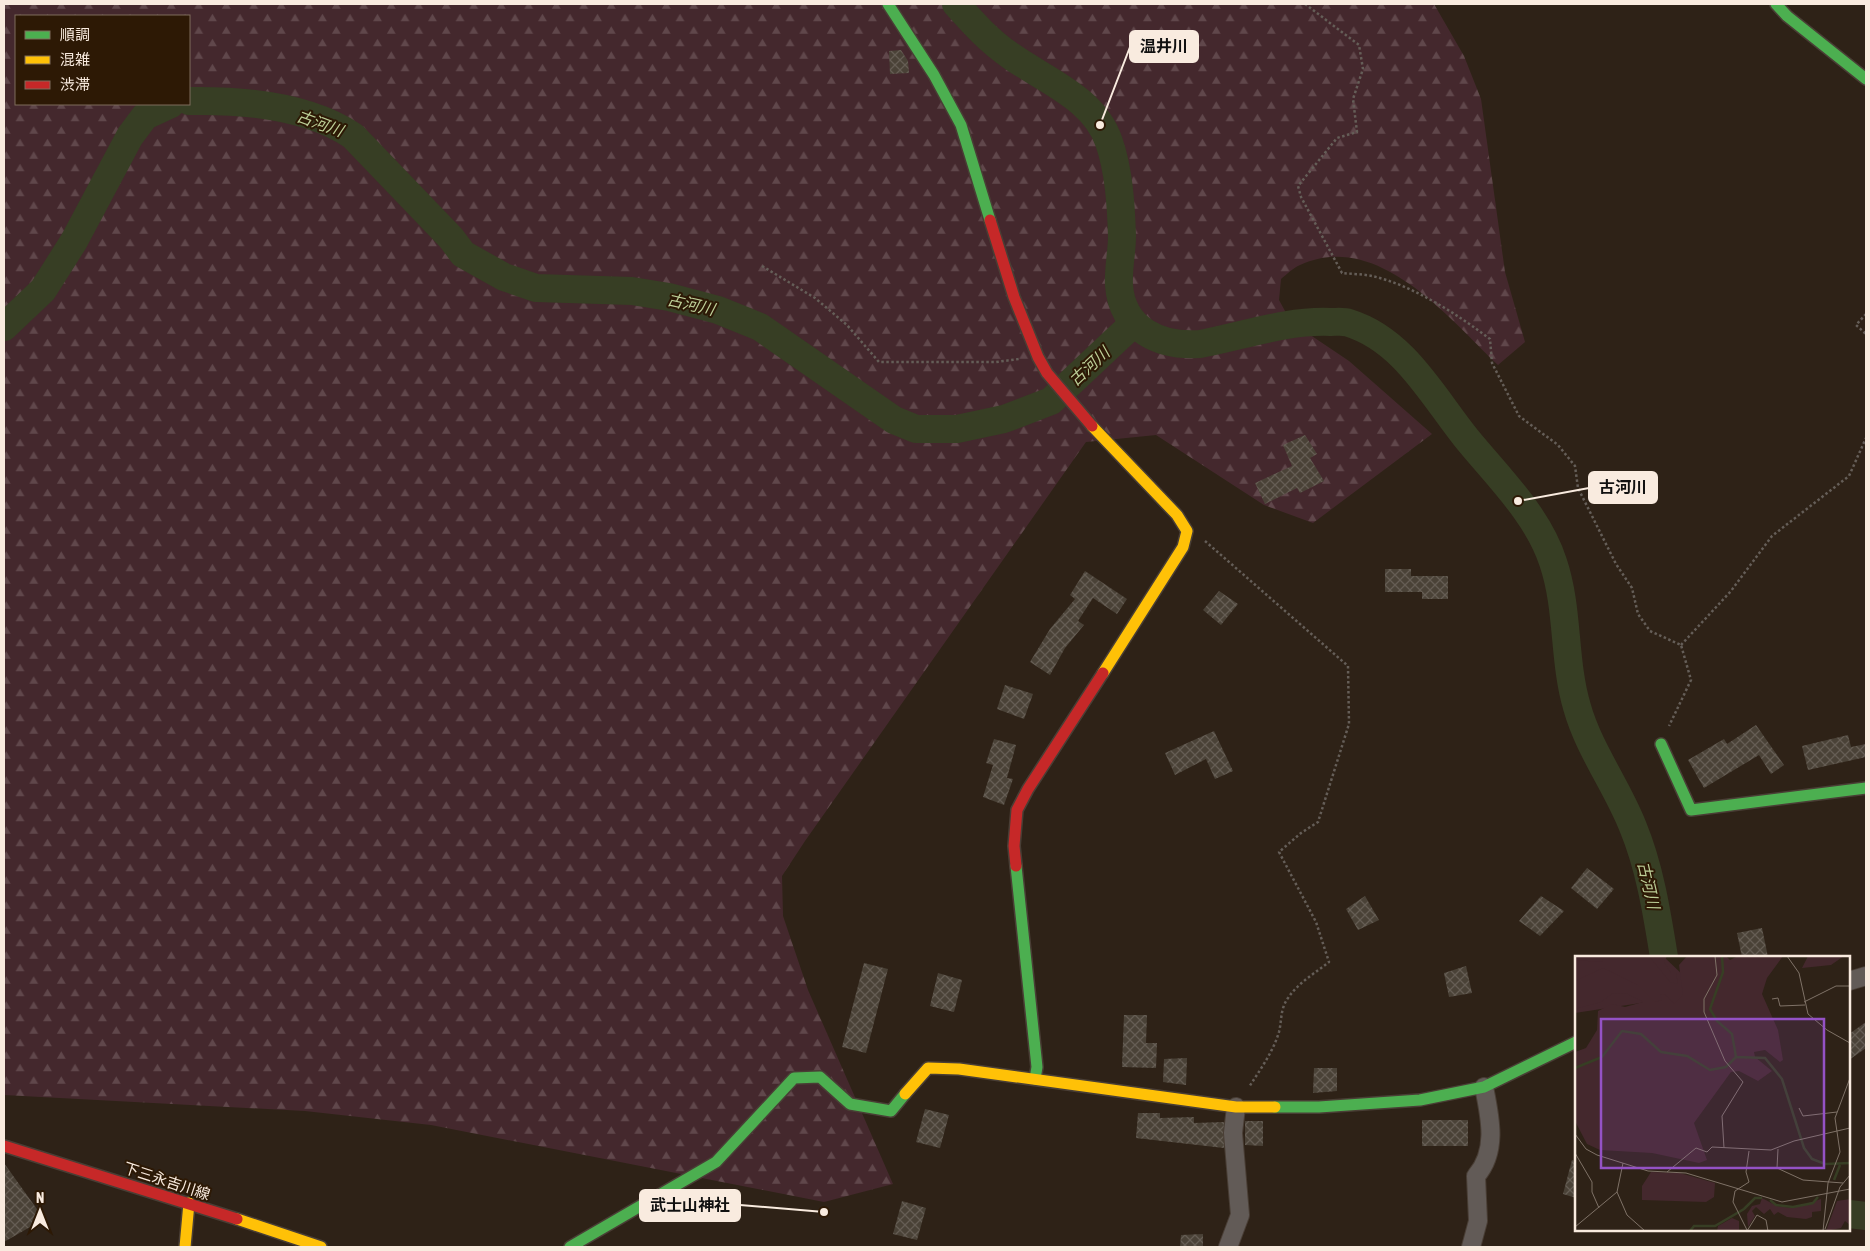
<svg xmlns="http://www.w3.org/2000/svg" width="1870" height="1251" font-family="'Asap Condensed','Noto Sans JP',sans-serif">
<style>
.forest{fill:url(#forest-firs);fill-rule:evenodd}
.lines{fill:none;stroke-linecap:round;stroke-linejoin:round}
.river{stroke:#373e24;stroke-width:28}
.building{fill:url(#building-cross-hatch)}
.street-casing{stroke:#493e35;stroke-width:20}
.fast-casing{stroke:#493e35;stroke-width:14}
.slow-casing{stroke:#493e35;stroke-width:14}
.jam-casing{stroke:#493e35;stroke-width:14}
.path{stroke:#655e58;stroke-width:2.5;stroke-dasharray:2.5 2.5;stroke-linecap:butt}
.street{stroke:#625b57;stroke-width:18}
.fast{stroke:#4caf50;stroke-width:11}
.slow{stroke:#ffc107;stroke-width:11}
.jam{stroke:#c62828;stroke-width:11}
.labels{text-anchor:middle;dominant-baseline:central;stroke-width:4;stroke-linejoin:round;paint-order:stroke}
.street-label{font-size:15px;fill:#f9ebdf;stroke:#2d1905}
.water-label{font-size:16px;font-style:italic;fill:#bdcf98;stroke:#2d1905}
.inset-river{fill:none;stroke:#373e24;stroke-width:2.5}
.inset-road{fill:none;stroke:#7f7267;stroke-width:1}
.view{fill:#9452c5;fill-opacity:0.15;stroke:#9452c5;stroke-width:2.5}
.inset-edge{fill:none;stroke:#f9ebdf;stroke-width:2.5}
.leader{fill:none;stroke:#f9ebdf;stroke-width:2}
.callout-dot{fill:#f9ebdf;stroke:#2d1905;stroke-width:2}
.callout{fill:#f9ebdf;stroke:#f9ebdf;stroke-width:2}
.callout-label{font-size:16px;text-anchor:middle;font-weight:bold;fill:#111}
</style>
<defs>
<pattern id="forest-firs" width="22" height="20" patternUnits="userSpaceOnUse" patternTransform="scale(1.25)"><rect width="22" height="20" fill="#44282d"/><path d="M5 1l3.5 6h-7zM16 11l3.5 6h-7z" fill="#60474b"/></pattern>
<pattern id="building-cross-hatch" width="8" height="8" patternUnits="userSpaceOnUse" patternTransform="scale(1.25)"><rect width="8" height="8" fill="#4a4237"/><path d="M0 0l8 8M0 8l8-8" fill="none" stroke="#655d54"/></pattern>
</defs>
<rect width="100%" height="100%" fill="#2e2217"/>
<!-- forest -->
<path class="forest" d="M 4,4 L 1434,4 L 1464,56 L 1481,99 L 1505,272 L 1525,342 L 1498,365 C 1449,318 1377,229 1300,265 C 1293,268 1287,274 1281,279 L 1279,300 L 1291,322 L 1349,361 L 1432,434 L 1313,523 L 1264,505 L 1156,435 L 1086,442 L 805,841 L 782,876 L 783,916 L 808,990 L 893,1184 L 824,1202 L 431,1125 L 305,1111 L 4,1095 ZM 16,16 L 189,16 L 189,104 L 16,104 Z"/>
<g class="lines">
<!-- river -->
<path class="river" d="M 956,4 C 973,23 990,42 1011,56 C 1046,81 1094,98 1109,142 C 1119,171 1121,205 1122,236 C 1122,252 1118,269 1119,285 C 1122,330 1161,347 1200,344 C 1244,336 1286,320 1331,322 C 1337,322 1343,321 1349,323 C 1404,340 1433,397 1467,439 C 1498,477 1538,515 1553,562 C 1569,609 1563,660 1577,707 C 1589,750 1617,786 1633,827 C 1650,868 1657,914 1664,957
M 189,101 C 242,100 307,105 353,136 L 451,238 L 463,254 L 504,277 L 536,288 L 632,291 L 669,297 L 718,310 L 760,327 L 894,420 L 916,429 L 957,429 L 1004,419 L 1051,401 L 1134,323
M 4,327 L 43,290 L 74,241 L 130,136 L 145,116 L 171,104
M 1849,1214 L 1866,1216"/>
</g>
<!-- building -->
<path class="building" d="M 901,50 L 908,61 L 909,73 L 890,74 L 889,51 Z
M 1305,435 L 1317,454 L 1310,458 L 1324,481 L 1300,493 L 1297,488 L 1265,504 L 1255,483 L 1292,466 L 1283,445 Z
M 1385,569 L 1411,569 L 1411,576 L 1448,576 L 1448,599 L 1422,599 L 1422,592 L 1385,592 Z
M 1085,571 L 1127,599 L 1117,614 L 1093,598 L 1078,621 L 1084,625 L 1065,648 L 1050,675 L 1030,662 L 1050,629 L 1075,599 L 1070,595 Z
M 1219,591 L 1238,604 L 1221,625 L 1203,610 Z
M 1005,685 L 1033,694 L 1024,719 L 997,709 Z
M 1756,725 L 1784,765 L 1771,774 L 1759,755 L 1704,788 L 1688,760 L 1724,739 L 1727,744 Z
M 1214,731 L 1233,771 L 1215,779 L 1206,759 L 1175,775 L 1165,753 Z
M 1848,735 L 1851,747 L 1866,744 L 1866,757 L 1808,770 L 1802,746 Z
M 994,739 L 1016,745 L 1007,778 L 1013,779 L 1004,805 L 983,797 L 993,765 L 986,763 Z
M 1587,868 L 1614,889 L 1597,909 L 1571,888 Z
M 1365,896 L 1379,920 L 1358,930 L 1346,909 Z
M 1541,896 L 1564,911 L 1540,936 L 1519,921 Z
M 1762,928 L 1768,957 L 1742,957 L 1737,933 Z
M 864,963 L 888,969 L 866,1053 L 842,1047 Z
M 1466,966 L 1472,993 L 1449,997 L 1444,973 Z
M 938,973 L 962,980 L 954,1012 L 930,1006 Z
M 1124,1015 L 1147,1015 L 1146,1043 L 1157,1043 L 1156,1068 L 1122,1067 Z
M 1866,1022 L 1866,1048 L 1849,1060 L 1849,1034 Z
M 1187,1058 L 1186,1085 L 1163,1082 L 1164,1059 Z
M 1314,1068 L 1337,1068 L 1337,1091 L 1313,1093 Z
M 925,1109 L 949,1115 L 940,1148 L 916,1142 Z
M 1138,1113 L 1160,1113 L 1160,1118 L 1194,1117 L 1194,1123 L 1224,1122 L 1224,1148 L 1136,1138 Z
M 1422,1120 L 1468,1120 L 1468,1146 L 1422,1146 Z
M 1245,1121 L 1263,1121 L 1263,1146 L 1245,1145 Z
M 1572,1160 L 1576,1161 L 1576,1198 L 1563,1194 Z
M 4,1163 L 44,1219 L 4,1242 Z
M 902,1201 L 926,1208 L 917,1240 L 893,1234 Z
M 1203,1234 L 1203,1247 L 1180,1247 L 1181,1235 Z"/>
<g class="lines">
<!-- street casing -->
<g class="street-casing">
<path id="street" d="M 1849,981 L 1866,976
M 1228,1247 L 1240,1215 L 1233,1133 L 1236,1107
M 1471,1247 L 1478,1221 L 1476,1176 C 1498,1151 1490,1117 1484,1087"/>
</g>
<!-- fast casing -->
<g class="fast-casing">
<path id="fast" d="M 888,4 L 934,75 L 961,125 L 990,220
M 1776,4 L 1787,16 L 1866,79
M 1661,744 L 1691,810 L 1866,788
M 1016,866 L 1037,1067 L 1035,1079
M 1275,1107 L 1319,1107 L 1420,1100 L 1484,1087 L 1576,1042
M 570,1247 L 716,1162 L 794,1078 L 820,1077 L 850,1104 L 891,1111 L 905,1094"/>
</g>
<!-- slow casing -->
<g class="slow-casing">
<path id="slow" d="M 1092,426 L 1177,515 L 1187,531 L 1183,547 L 1103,673
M 905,1094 L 928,1068 L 959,1069 L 1236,1107 L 1275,1107
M 237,1219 L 321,1247
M 185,1247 L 189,1203"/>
</g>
<!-- jam casing -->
<g class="jam-casing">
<path id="jam" d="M 990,220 L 1014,297 L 1038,357 L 1047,373 L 1092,426
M 1016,866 L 1014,846 L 1017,810 L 1028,789 L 1103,673
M 4,1146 L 237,1219"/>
</g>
<!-- path -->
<path class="path" d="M 1305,4 L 1359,45 L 1363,69 L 1353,99 L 1357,132 L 1337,138 L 1298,186 L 1301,197 L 1342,273 C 1351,274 1362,274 1372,276 C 1412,285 1457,314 1490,339 L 1492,363 L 1519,416 L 1558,445 L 1575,466 L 1578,488 L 1616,564 L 1632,588 L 1638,614 L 1650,631 L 1681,645 L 1691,680 L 1669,726
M 762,266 L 815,298 L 847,325 L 879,362 L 996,362 L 1019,359
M 1866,314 L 1856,325 L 1866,334
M 1205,541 L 1348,666 L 1349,724 L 1318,822 L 1301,833 L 1279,852 L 1316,922 L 1329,962 C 1315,973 1298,983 1288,998 C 1280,1009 1282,1020 1279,1032 C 1273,1052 1260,1070 1249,1087
M 1681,645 L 1731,591 L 1772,536 L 1849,476 L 1866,438"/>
<!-- street -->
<use href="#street" class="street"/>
<!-- fast -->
<use href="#fast" class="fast"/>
<!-- slow -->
<use href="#slow" class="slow"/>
<!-- jam -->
<use href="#jam" class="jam"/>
</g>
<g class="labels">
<!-- street labels -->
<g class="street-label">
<text transform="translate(167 1181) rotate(18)">下三永吉川線</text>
</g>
<!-- water labels -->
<g class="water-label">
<text transform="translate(320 123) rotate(20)">古河川</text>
<text transform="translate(691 304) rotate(13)">古河川</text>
<text transform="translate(1089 366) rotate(-43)">古河川</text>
<text transform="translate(1649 885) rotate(77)">古河川</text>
</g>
</g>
<!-- overview -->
<g transform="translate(1575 956)">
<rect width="275" height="275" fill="#2e2217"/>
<path d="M 0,0 L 88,0 L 110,21 L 133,68 L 72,46 L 0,57 Z" fill="#44282d"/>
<path d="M 0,0 L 29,0 L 27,6 L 0,4 ZM 74,0 L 92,0 L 89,6 L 96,17 L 101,17 L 103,28 L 95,26 ZM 112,0 L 151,0 L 155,4 L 163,0 L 208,0 L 192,22 L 187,38 L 203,74 L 208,104 L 205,106 L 190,94 L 179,96 L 180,101 L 197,115 L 183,125 L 164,115 L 156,116 L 119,167 L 132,204 L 124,207 L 77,197 L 25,194 L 12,188 L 0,165 L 0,96 L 11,92 L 22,74 L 23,55 L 37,48 L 50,51 L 68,46 L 53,38 L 38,37 L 26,46 L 0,53 L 0,25 L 28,12 L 63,29 L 80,46 L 87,44 L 85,39 L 90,38 L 99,48 L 108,39 L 104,9 ZM 233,0 L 269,0 L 256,9 L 227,12 ZM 76,216 L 105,217 L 140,227 L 139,241 L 131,246 L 67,244 L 67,230 ZM 187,242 L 202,250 L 218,252 L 246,243 L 246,255 L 237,256 L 237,261 L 231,263 L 212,261 L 203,256 L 199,259 L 195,253 L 189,258 L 181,251 L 177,255 L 180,260 L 173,271 L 172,258 L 177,250 L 185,248 ZM 275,243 L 275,269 L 270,265 L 266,272 L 251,275 L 262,245 ZM 157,262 L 164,265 L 164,275 L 142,275 L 143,270 Z" fill="#44282d"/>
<path class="inset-river" d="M 147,0 L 148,16 L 135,53 L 142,65 L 157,78 L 161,101M 161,101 L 190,102 L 207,123 L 229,192 L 237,203 L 250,208 L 275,207M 0,112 L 27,101 L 47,75 L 66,78 L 86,96 L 112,100 L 135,114 L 151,111 L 161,101M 259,224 L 265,209M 195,244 L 201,249 L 218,251 L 238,247 L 243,241M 115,275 L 119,270 L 140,270 L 169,253 L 180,242 L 187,242"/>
<path class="inset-road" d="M 140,0 L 142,19 L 129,43 L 129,56 L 150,105 L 168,126 L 147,160 L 149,192M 212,0 L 224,17 L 233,58 L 252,74 L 275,87M 197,43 L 203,42 L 205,50 L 230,49M 229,46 L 261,30 L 275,30M 224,152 L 228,160 L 262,156M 0,178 L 11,193 L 22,199 L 73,215 L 111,217 L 207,246 L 275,233M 203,193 L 202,212 L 228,224 L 268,227M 0,197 L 17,226 L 17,236 L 24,252M 92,216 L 121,192 L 132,196 L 137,191 L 196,194 L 219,185 L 275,172M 42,236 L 52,259 L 70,275M 0,271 L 42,236 L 48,207M 250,273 L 265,231 L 275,219M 172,274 L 158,246 L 160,235 L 174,226 L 171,216 L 174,195M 172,275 L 182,259 L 191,264 L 193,275M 248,275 L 253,227 L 265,196 L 260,162 L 275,122"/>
<path class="view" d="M 26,63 L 249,63 L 249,212 L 26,212 Z"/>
<rect width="275" height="275" class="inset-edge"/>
</g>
<!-- callouts -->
<path class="leader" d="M1100 125L1130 47M1518 501L1589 488M824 1212L740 1205"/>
<g class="callout-dot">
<circle cx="1100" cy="125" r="5"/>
<circle cx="1518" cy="501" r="5"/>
<circle cx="824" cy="1212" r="5"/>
</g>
<g class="callout">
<rect x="1130" y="31" width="68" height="31" rx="5"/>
<rect x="1589" y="472" width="68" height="31" rx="5"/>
<rect x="640" y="1190" width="100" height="31" rx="5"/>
</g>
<g class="callout-label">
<text x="1164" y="52">温井川</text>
<text x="1623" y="493">古河川</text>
<text x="690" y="1211">武士山神社</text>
</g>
<!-- border -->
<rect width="1870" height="1251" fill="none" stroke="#f9ebdf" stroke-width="10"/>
<!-- legend -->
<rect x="15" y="15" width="175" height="90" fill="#2d1905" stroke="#7f6d5c"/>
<rect x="25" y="31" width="25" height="8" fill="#4caf50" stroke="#7f6d5c"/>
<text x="60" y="40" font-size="15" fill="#f9ebdf">順調</text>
<rect x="25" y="56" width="25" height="8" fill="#ffc107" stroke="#7f6d5c"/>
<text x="60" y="65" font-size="15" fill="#f9ebdf">混雑</text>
<rect x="25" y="81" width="25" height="8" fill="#c62828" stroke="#7f6d5c"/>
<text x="60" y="90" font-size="15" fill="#f9ebdf">渋滞</text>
<!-- north arrow -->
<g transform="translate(40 1211)" stroke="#2d1905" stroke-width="4" paint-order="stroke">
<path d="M0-4L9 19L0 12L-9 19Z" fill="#f9ebdf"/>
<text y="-8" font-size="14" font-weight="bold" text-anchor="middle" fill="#f9ebdf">N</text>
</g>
</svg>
